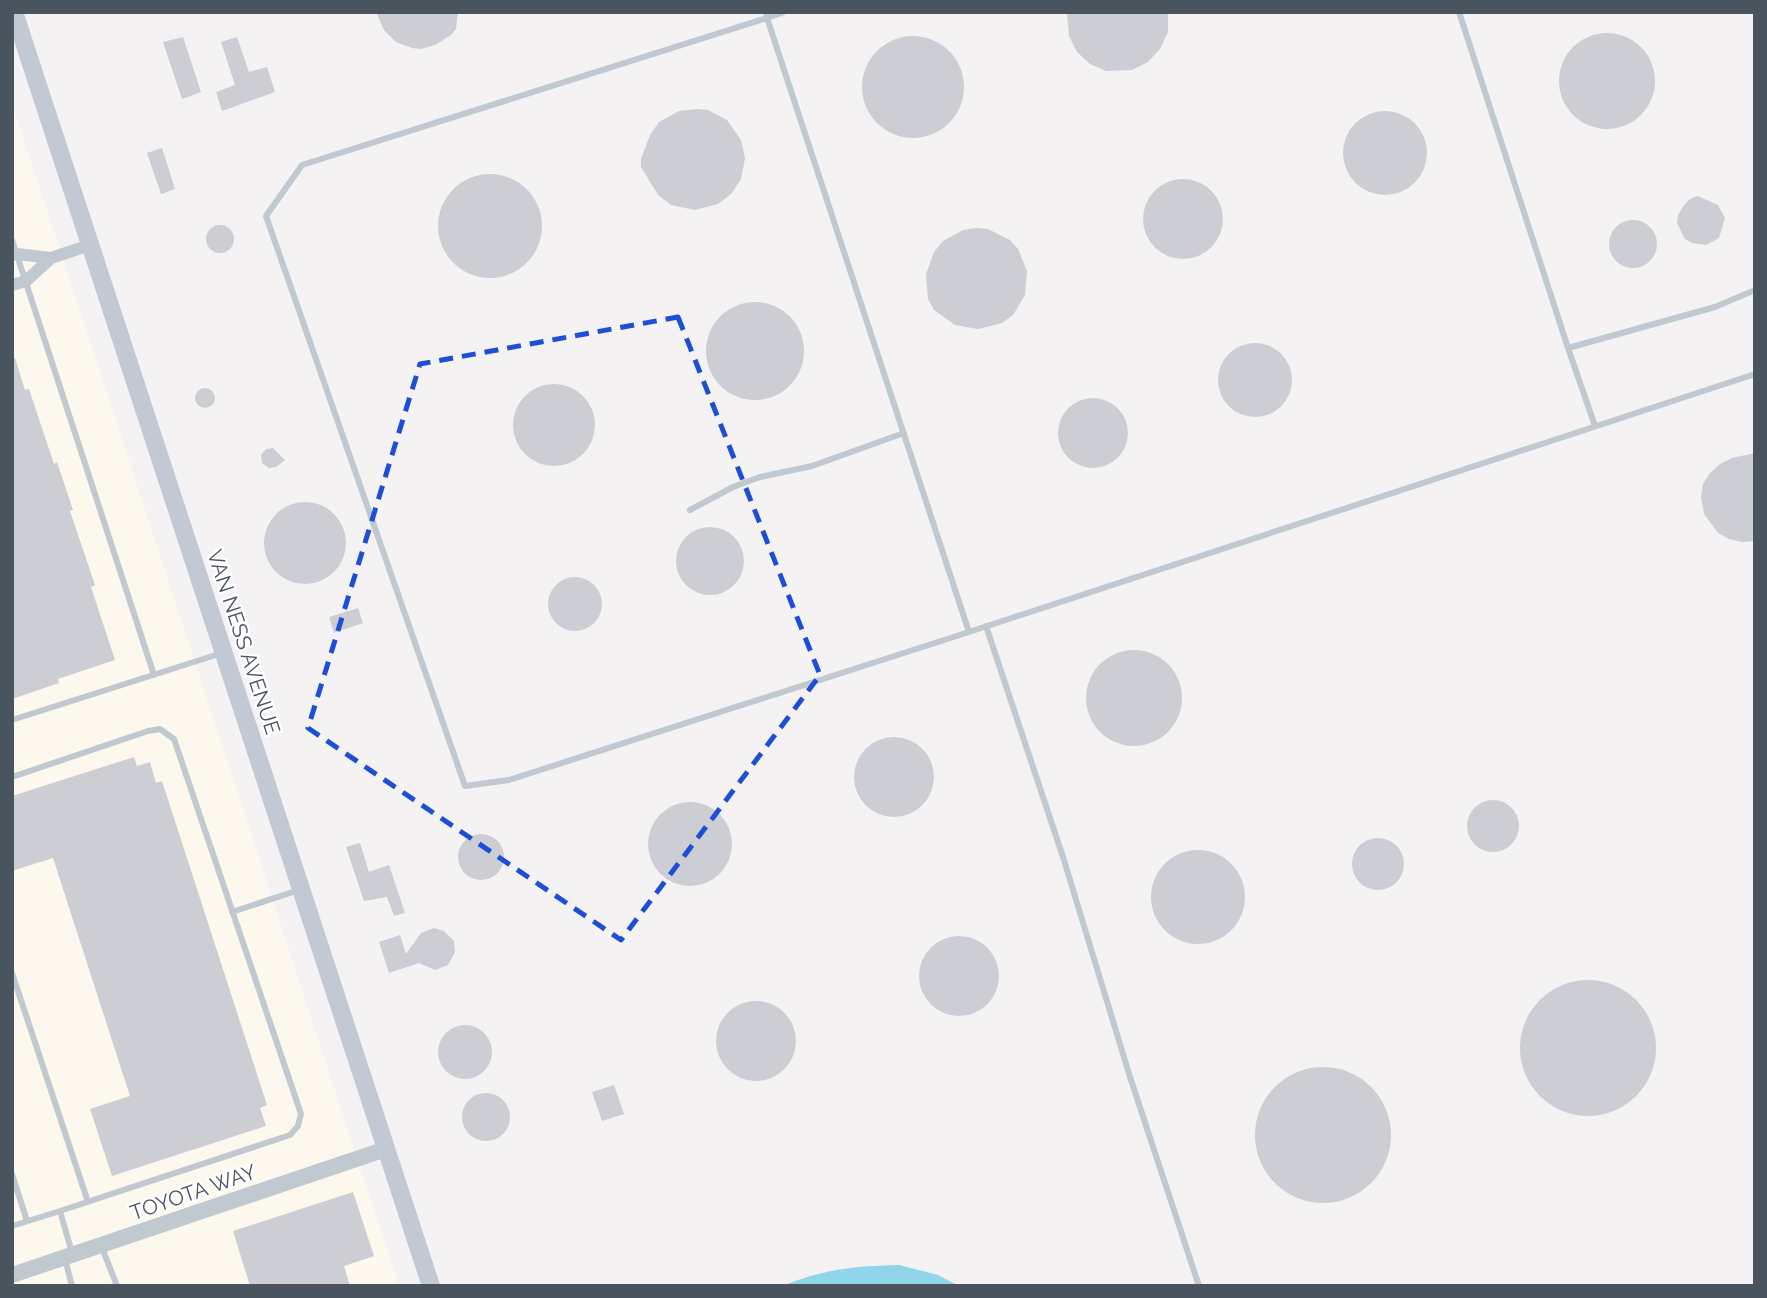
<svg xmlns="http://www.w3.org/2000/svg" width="1767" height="1298" font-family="Raleway,sans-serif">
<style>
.commercial{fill:#fcf8ed}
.water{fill:#91d5eb}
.building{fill:#ccced4}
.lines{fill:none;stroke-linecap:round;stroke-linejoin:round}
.service{stroke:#c0c8d0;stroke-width:6}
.minor{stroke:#c0c8d0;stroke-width:12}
.tertiary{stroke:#c0c8d0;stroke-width:16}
.secondary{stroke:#c0c9d4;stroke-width:18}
.marked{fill:none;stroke:#1d4ed8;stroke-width:5;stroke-dasharray:14 9;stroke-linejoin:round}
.labels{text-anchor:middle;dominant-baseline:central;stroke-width:5;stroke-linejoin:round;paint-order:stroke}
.street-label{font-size:21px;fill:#4a545f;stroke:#fff}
</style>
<rect width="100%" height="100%" fill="#f4f2f2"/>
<!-- commercial -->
<path class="commercial" d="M 12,103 L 399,1286 L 12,1286 Z"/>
<!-- water -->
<path class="water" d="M 899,1265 L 938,1275 L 959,1286 L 782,1286 C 825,1269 854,1266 899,1265 Z"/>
<!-- building -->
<path class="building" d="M 376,12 L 458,12 L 456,29 L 451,35 L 435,45 L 421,49 L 412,48 L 396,42 L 384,30 Z
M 1067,12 L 1168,12 L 1168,32 L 1160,49 L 1148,62 L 1132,70 L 1106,71 L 1090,64 L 1077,52 L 1069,36 Z
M1559 81a48 48 0 1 1 96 0a48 48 0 1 1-96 0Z
M862 87a51 51 0 1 1 102 0a51 51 0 1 1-102 0Z
M 183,37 L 201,92 L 182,99 L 163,42 Z
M 237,37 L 249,72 L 267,67 L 275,92 L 222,111 L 216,92 L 235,85 L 221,42 Z
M 697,109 L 708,110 L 727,120 L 741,140 L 745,158 L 741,179 L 731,194 L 718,204 L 695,210 L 671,205 L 658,195 L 641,167 L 641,159 L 650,135 L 659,122 L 679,111 Z
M1343 153a42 42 0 1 1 84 0a42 42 0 1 1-84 0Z
M 162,148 L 175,189 L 161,194 L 147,153 Z
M438 226a52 52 0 1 1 104 0a52 52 0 1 1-104 0Z
M1143 219a40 40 0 1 1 80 0a40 40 0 1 1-80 0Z
M 1698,196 L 1718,205 L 1725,218 L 1719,238 L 1706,245 L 1692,243 L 1685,239 L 1677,223 L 1678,215 L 1684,205 L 1690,199 Z
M1609 244a24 24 0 1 1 48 0a24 24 0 1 1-48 0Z
M206 239a14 14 0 1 1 28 0a14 14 0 1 1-28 0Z
M 976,228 L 988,229 L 1010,240 L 1018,249 L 1027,271 L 1025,295 L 1013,315 L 1002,323 L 978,329 L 955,325 L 934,310 L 928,299 L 926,274 L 934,252 L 943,241 L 963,230 Z
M706 351a49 49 0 1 1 98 0a49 49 0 1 1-98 0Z
M1218 380a37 37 0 1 1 74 0a37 37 0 1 1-74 0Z
M 15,358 L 25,390 L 29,389 L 54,464 L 57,462 L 73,510 L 70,511 L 95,585 L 91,587 L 115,660 L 58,679 L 59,683 L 12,699 L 12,359 Z
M513 425a41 41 0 1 1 82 0a41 41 0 1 1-82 0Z
M195 398a10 10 0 1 1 20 0a10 10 0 1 1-20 0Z
M1058 433a35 35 0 1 1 70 0a35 35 0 1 1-70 0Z
M 273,448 L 285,460 L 276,467 L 269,468 L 262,463 L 261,455 L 266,449 Z
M 1755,453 L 1755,541 L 1742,542 L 1729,539 L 1718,533 L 1704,514 L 1701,497 L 1703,484 L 1710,473 L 1720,464 L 1732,458 Z
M264 543a41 41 0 1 1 82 0a41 41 0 1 1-82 0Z
M676 561a34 34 0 1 1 68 0a34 34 0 1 1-68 0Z
M548 604a27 27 0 1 1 54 0a27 27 0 1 1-54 0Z
M 358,608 L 363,623 L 334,633 L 329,617 Z
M1086 698a48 48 0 1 1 96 0a48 48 0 1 1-96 0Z
M854 777a40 40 0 1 1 80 0a40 40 0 1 1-80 0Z
M 134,757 L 137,766 L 150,762 L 156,783 L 162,781 L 267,1105 L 260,1108 L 266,1126 L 112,1176 L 90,1109 L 130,1096 L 53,858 L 12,871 L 12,796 Z
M1467 826a26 26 0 1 1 52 0a26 26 0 1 1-52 0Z
M648 844a42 42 0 1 1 84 0a42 42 0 1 1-84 0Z
M458 857a23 23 0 1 1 46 0a23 23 0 1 1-46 0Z
M1352 864a26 26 0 1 1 52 0a26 26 0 1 1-52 0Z
M 360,843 L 369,872 L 389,865 L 405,913 L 394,916 L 387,897 L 364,901 L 346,847 Z
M1151 897a47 47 0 1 1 94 0a47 47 0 1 1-94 0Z
M 434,928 L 444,931 L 454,941 L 455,952 L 448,965 L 435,970 L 419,963 L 389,973 L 379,942 L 400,935 L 406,954 L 421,933 Z
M919 976a40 40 0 1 1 80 0a40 40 0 1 1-80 0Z
M1520 1048a68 68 0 1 1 136 0a68 68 0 1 1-136 0Z
M716 1041a40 40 0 1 1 80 0a40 40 0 1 1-80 0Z
M438 1052a27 27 0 1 1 54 0a27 27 0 1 1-54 0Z
M1255 1135a68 68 0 1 1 136 0a68 68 0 1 1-136 0Z
M 614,1085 L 624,1114 L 602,1121 L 592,1092 Z
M462 1117a24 24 0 1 1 48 0a24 24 0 1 1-48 0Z
M 353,1192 L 374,1256 L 344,1266 L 350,1286 L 250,1286 L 233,1231 Z"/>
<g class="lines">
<!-- service -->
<path class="service" d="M 766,12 L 767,18 L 784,12
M 1459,12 L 1568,348
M 12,240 L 154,675
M 1595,426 L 1568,348 L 1715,307 L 1755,290
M 690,510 L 733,487 L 760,477 L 812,466 L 904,433
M 986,626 L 1063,857 L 1130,1077 L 1199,1286
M 969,632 L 509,780 L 465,786 L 266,216 L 302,165 L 767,18 L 969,632 L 1755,374
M 12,720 L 222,653
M 12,777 L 148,731 L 160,729 L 174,739 L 301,1114 L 298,1126 L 290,1135 L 60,1211 L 72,1253
M 232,912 L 299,890
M 12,973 L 88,1202
M 12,1174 L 27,1221
M 12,1226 L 60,1211
M 101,1245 L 117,1286
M 65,1259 L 72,1286"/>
<!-- minor -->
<path class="minor" d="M 12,255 L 17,254 L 51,258
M 12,285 L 26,281 L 51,258 L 90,245"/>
<!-- tertiary -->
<path class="tertiary" d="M 12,1275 L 386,1149"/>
<!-- secondary -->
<path class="secondary" d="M 14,12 L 431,1286"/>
</g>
<!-- marked area -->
<path class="marked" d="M 678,317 L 820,675 L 621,940 L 308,728 L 420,364 Z"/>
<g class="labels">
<!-- street labels -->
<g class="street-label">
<text transform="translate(244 642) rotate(72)">VAN NESS AVENUE</text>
<text transform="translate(193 1192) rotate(-19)">TOYOTA WAY</text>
</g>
</g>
<!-- border -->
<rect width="1767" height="1298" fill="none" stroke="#4a545f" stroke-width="28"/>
</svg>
